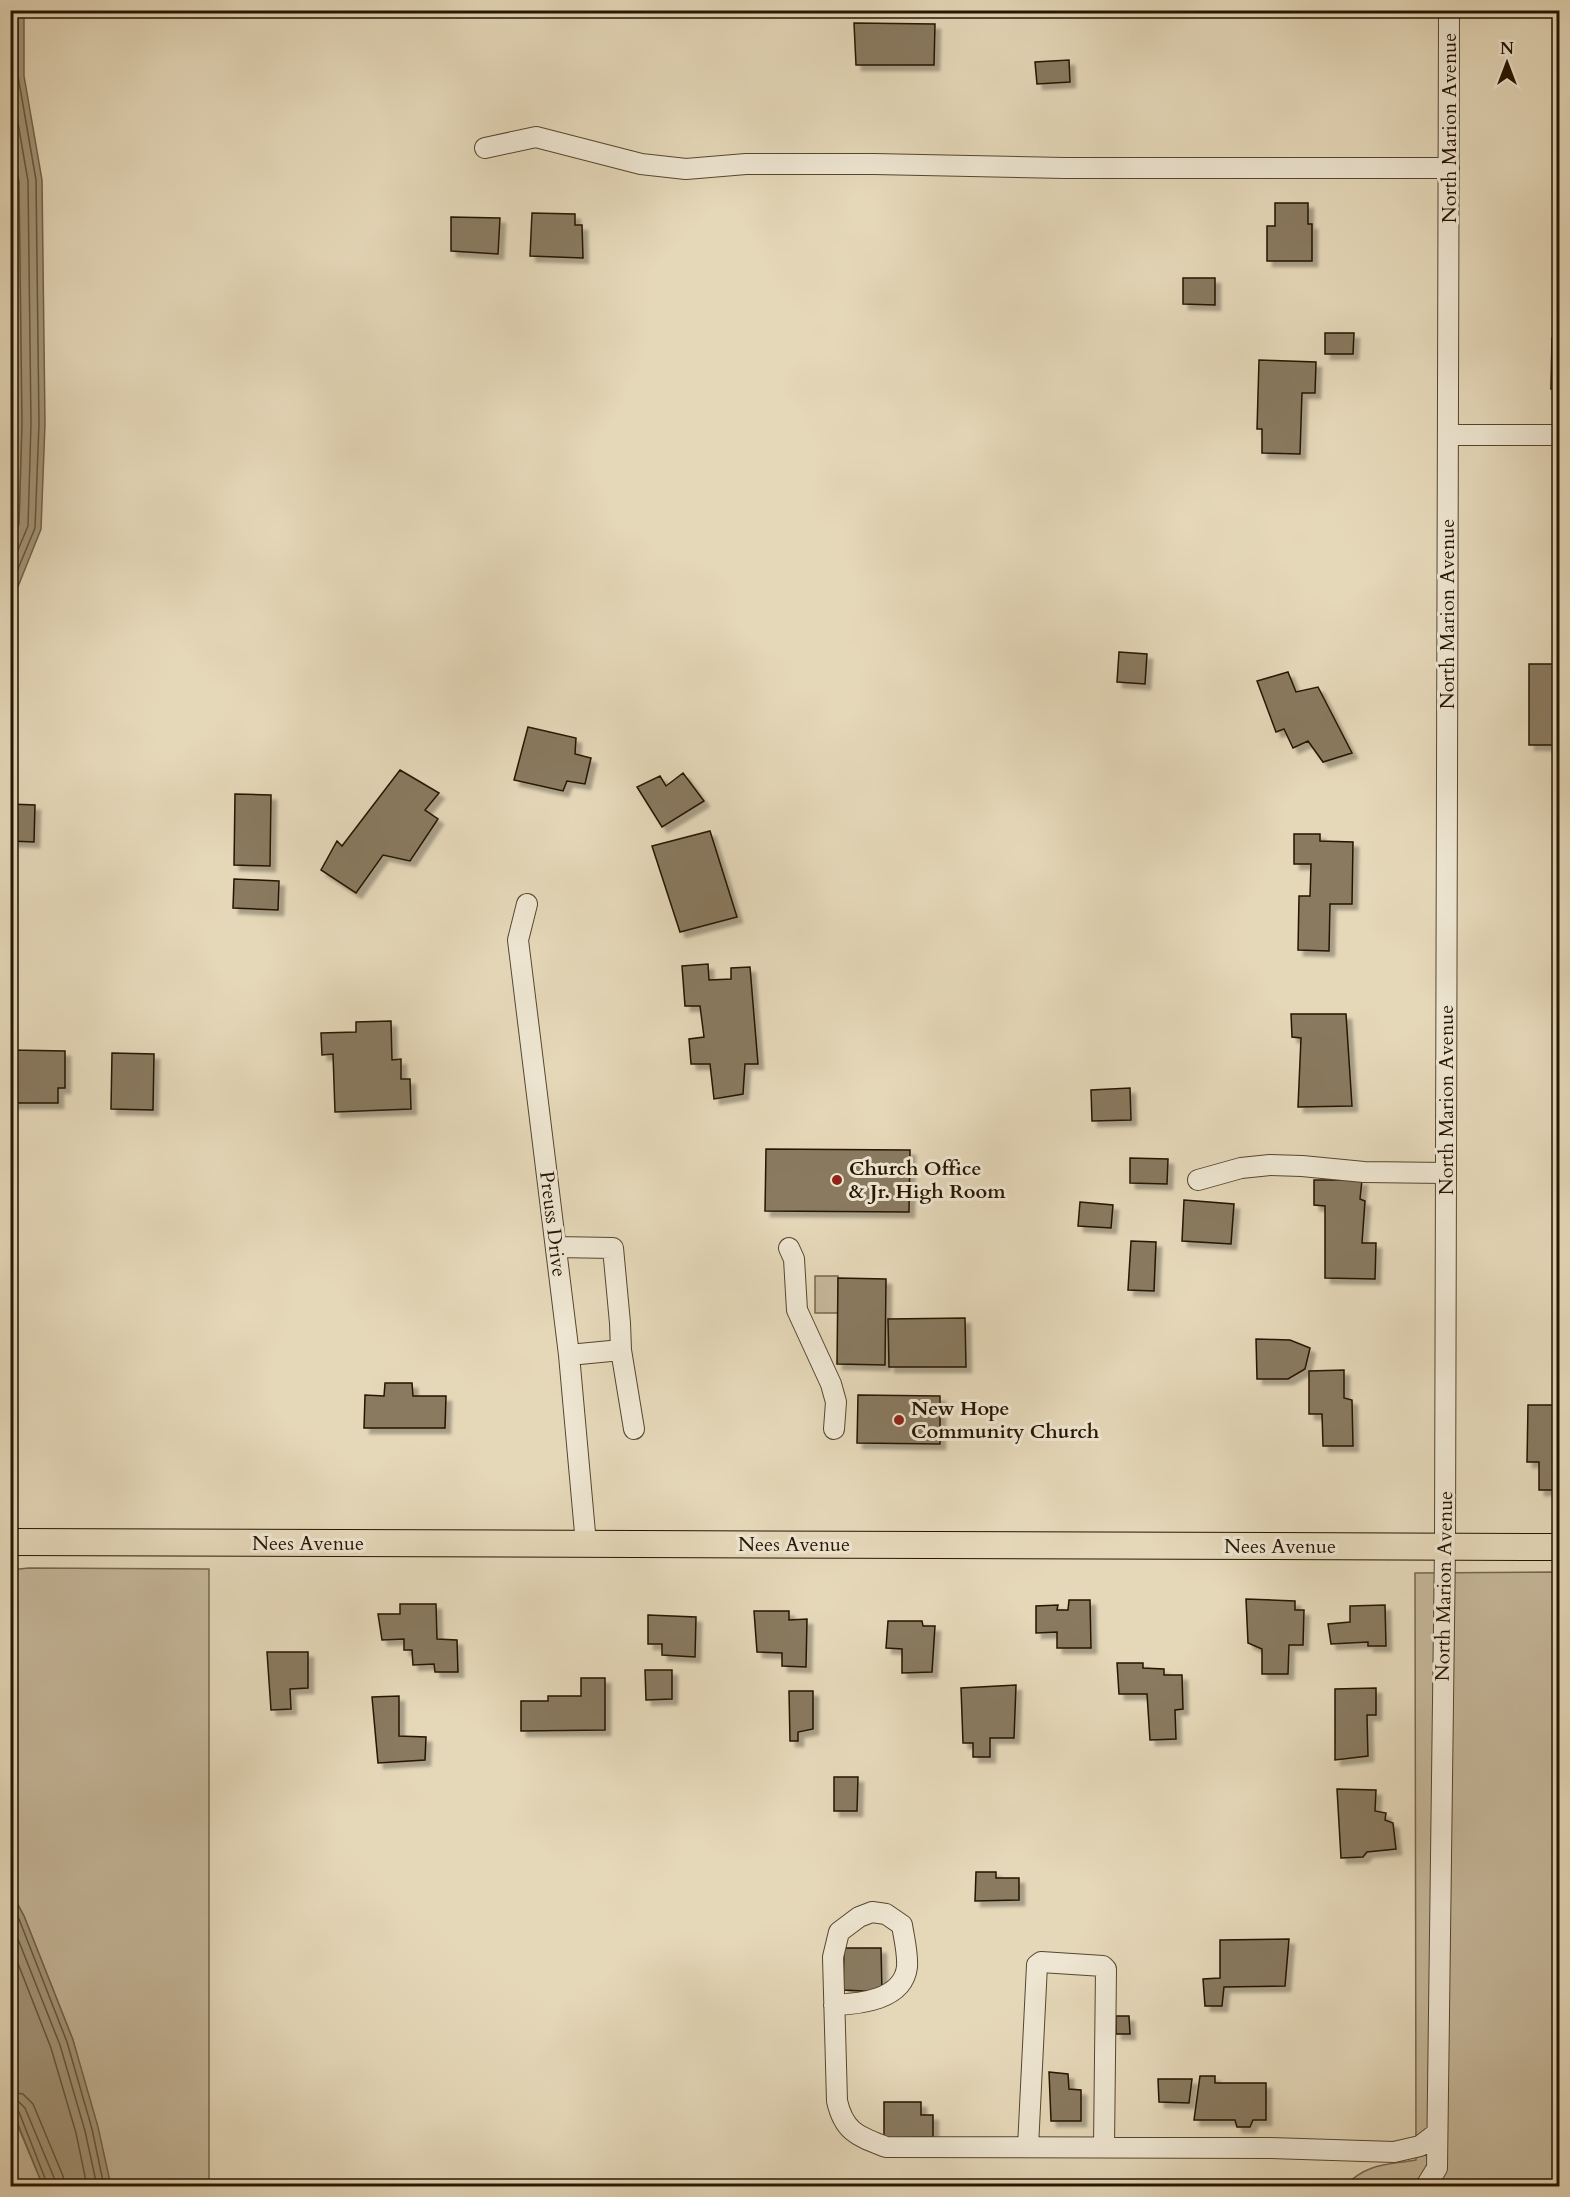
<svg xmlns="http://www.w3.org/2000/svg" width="1570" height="2197" font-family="Cardo,serif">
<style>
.green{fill:#c5b79a;stroke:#76664d;stroke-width:1.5}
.water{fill:#a4967a;stroke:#726249;stroke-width:1.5}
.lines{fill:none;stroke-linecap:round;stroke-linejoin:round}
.shore{stroke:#65563d;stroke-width:1.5}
.building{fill:#897a60;stroke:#261500;stroke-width:1.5;filter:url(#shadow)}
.minor-casing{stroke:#56462e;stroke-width:22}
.major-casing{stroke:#261500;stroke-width:28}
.minor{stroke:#eee6d2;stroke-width:20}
.major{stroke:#e5d8b9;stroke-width:26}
.poi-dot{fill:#8f2418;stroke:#eee6d2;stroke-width:2}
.labels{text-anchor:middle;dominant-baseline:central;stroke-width:6;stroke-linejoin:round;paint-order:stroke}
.street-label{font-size:20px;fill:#261500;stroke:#eee6d2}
.poi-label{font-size:20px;font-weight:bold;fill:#261500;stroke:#eee6d2;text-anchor:start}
</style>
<defs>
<filter id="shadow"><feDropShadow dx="5.5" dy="5.5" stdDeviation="1.5" flood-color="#0004"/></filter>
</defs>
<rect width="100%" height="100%" fill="#e5d8b9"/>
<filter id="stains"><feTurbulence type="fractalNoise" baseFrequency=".00333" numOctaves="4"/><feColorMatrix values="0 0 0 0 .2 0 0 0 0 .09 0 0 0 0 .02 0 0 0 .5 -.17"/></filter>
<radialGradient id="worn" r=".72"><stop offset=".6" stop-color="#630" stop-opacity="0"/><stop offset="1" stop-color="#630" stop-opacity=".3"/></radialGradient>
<!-- green -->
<path class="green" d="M 815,1276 L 838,1276 L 838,1313 L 815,1313 Z
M 29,1568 L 209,1569 L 209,2184 L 451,2186 L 111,2186 L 73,2040 L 24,1916 L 11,1891 L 10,1570 Z
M 1559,1572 L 1559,2186 L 1345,2186 C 1367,2163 1387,2165 1416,2160 L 1415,1573 Z
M 10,2107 L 43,2186 L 11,2186 Z"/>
<!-- water -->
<path class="water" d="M 24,10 L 24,76 L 42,180 L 45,424 L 41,529 L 11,604 L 10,11 Z
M 10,1891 L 24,1916 L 73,2040 L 98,2127 L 111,2186 L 43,2186 L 11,2107 Z"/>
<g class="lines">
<!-- shore -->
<path class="shore" d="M 10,77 L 28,181 L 31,424 L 28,526 L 10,569
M 10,131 L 19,182 L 22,424 L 19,524 L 10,545
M 10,588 L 35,528 L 39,424 L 36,180 L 18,76 L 18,10
M 10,1903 L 19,1919 L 67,2042 L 92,2129 L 104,2186
M 10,1919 L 60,2045 L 85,2131 L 97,2186
M 10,1943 L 51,2048 L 76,2133 L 87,2186
M 10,2092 L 23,2094 L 33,2104 L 63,2176 L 65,2186
M 10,2101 L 19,2102 L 25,2108 L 55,2180 L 56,2186
M 10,2108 L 15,2109 L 19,2112 L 48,2186"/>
</g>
<!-- building -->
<path class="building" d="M 854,23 L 935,24 L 934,65 L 856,65 Z
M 1069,60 L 1070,82 L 1037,84 L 1035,62 Z
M 1275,203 L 1308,203 L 1308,224 L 1312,224 L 1312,261 L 1267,261 L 1267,226 L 1275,226 Z
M 532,213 L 575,214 L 575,225 L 582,225 L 583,258 L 530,256 Z
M 451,217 L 500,218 L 498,254 L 451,251 Z
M 1183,278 L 1215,278 L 1215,305 L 1183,304 Z
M 1325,333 L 1354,333 L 1353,354 L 1325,354 Z
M 1552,338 L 1560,338 L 1560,389 L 1551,389 Z
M 1259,360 L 1316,362 L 1315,393 L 1302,393 L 1300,454 L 1262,453 L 1262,429 L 1257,429 Z
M 1119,652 L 1147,654 L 1145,684 L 1117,682 Z
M 1529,664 L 1560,664 L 1560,745 L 1529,745 Z
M 1288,672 L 1296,692 L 1318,687 L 1352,753 L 1323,762 L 1308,741 L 1293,748 L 1284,729 L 1276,732 L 1257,681 Z
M 528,727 L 576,738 L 575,754 L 591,758 L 585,784 L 567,781 L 563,791 L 514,780 Z
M 400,770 L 439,793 L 425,810 L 438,819 L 410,861 L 383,855 L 356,893 L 321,870 L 337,841 L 342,846 Z
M 683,773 L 704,801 L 662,827 L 637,787 L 660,776 L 666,786 Z
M 235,794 L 271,795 L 270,866 L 234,865 Z
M 10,804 L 35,805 L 34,842 L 10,841 Z
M 710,831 L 737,917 L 680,932 L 652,846 Z
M 1294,834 L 1320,834 L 1320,841 L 1353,842 L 1352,904 L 1330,904 L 1329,951 L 1298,950 L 1299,896 L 1310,896 L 1311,864 L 1294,864 Z
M 234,879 L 279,881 L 278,910 L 233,908 Z
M 708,964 L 709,980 L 731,979 L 731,968 L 750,967 L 758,1064 L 745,1064 L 743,1094 L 714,1099 L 710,1064 L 691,1064 L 689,1039 L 704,1037 L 700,1006 L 685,1006 L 682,966 Z
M 1291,1014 L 1346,1014 L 1352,1106 L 1298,1107 L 1301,1038 L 1292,1037 Z
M 391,1021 L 392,1060 L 401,1059 L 401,1079 L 410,1079 L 411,1109 L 335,1112 L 333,1054 L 322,1055 L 321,1033 L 356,1032 L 356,1022 Z
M 10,1050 L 65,1051 L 65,1088 L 58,1088 L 58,1103 L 10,1103 Z
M 112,1053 L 154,1054 L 153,1110 L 111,1109 Z
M 1130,1088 L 1131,1120 L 1092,1121 L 1091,1090 Z
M 766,1149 L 910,1150 L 909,1212 L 765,1211 Z
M 1130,1158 L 1168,1159 L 1167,1184 L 1130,1183 Z
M 1314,1180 L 1362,1180 L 1360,1199 L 1365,1201 L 1362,1243 L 1376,1243 L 1375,1279 L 1325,1278 L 1325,1206 L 1314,1205 Z
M 1184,1200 L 1234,1204 L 1231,1244 L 1182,1241 Z
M 1080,1202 L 1113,1205 L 1111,1228 L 1078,1226 Z
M 1131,1241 L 1156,1242 L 1154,1291 L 1128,1290 Z
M 838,1278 L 886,1279 L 885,1365 L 837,1364 Z
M 965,1318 L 966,1367 L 889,1367 L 888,1319 Z
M 1256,1339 L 1290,1340 L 1310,1348 L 1305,1369 L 1288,1379 L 1257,1379 Z
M 1344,1370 L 1344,1398 L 1352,1400 L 1353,1446 L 1323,1446 L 1322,1414 L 1309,1414 L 1309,1371 Z
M 385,1383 L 412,1383 L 413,1396 L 446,1396 L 445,1428 L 364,1428 L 365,1395 L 384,1396 Z
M 858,1395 L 940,1396 L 940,1444 L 857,1443 Z
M 1528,1405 L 1560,1405 L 1560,1490 L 1539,1490 L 1539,1462 L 1527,1462 Z
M 1246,1599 L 1295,1601 L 1295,1610 L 1304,1610 L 1303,1645 L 1289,1645 L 1288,1674 L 1262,1674 L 1262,1649 L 1248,1643 Z
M 1069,1600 L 1090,1600 L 1091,1648 L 1057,1648 L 1057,1632 L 1036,1633 L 1036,1606 L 1058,1605 L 1057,1610 L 1068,1610 Z
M 400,1604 L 436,1604 L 437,1639 L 457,1640 L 458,1672 L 435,1672 L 434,1664 L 413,1665 L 412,1650 L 404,1650 L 404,1639 L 382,1640 L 378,1614 L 400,1614 Z
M 1385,1605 L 1386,1646 L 1368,1646 L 1368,1642 L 1331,1644 L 1328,1624 L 1350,1622 L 1350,1606 Z
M 754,1611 L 789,1611 L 789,1620 L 807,1619 L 806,1667 L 782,1666 L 782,1653 L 757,1652 Z
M 648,1615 L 696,1617 L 695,1657 L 662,1655 L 662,1644 L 648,1644 Z
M 888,1621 L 922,1621 L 923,1626 L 935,1626 L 932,1672 L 902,1673 L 902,1649 L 886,1648 Z
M 267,1652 L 308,1652 L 308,1688 L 290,1689 L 291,1709 L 271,1710 Z
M 1117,1663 L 1143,1663 L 1143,1668 L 1164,1669 L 1164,1675 L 1182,1675 L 1183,1709 L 1175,1710 L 1176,1739 L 1150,1740 L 1147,1694 L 1119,1694 Z
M 645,1670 L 672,1670 L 672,1699 L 646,1700 Z
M 581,1678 L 605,1678 L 605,1730 L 521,1731 L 521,1701 L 548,1701 L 548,1696 L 581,1696 Z
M 1016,1685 L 1014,1738 L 990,1738 L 990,1757 L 973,1757 L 973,1743 L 963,1743 L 961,1688 Z
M 1376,1688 L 1376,1715 L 1367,1715 L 1368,1756 L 1335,1760 L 1335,1689 Z
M 789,1691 L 813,1691 L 813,1729 L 798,1732 L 798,1741 L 790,1741 Z
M 399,1696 L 399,1736 L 426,1737 L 425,1760 L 378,1763 L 372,1697 Z
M 834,1777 L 858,1777 L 857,1811 L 834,1811 Z
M 1337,1789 L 1376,1790 L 1375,1811 L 1386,1813 L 1385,1820 L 1393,1823 L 1396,1849 L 1367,1852 L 1363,1857 L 1341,1858 Z
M 976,1872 L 996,1872 L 996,1878 L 1019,1878 L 1019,1900 L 975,1901 Z
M 1289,1939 L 1285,1986 L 1224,1987 L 1222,2006 L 1205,2006 L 1203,1979 L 1220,1978 L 1220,1940 Z
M 844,1948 L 881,1948 L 882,1992 L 843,1990 Z
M 1116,2016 L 1129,2016 L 1130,2034 L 1116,2034 Z
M 1049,2072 L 1068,2074 L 1069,2089 L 1081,2090 L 1081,2121 L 1051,2121 Z
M 1200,2076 L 1215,2076 L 1215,2083 L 1266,2083 L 1266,2120 L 1253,2120 L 1250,2127 L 1237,2127 L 1235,2120 L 1194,2120 Z
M 1158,2079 L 1192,2079 L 1189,2103 L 1159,2102 Z
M 884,2102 L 921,2102 L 921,2115 L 933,2115 L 933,2137 L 884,2138 Z"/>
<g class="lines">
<!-- minor casing -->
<g class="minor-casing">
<path id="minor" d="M 485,148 L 536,137 L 641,164 L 686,169 L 746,164 L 874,164 L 1065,168 L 1449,168
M 1448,435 L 1560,435
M 527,904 L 518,940 L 569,1355 L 586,1544
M 1198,1180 L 1241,1168 L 1270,1165 L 1302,1166 L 1364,1172 L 1446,1173
M 556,1247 L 613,1248 L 620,1323 L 621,1350 L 634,1429
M 789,1248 L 794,1259 L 797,1310 L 831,1384 L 836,1402 L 834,1429
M 569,1355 L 621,1350
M 834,2005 C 860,2004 903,2000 907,1967 C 908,1953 904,1938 902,1925 L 886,1914 L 872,1912 L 859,1917 L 839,1932 L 833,1957 L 837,2101 C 844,2132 858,2136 886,2147 L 1271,2148 L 1394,2152 L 1420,2146 L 1437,2133
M 1028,2147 L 1037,1965 L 1041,1962 L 1103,1966 L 1106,1969 L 1104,2147
M 1426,2186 L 1437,2168 L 1445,1546 L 1449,10"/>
</g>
<!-- major casing -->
<g class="major-casing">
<path id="major" d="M 10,1542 L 1560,1547"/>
</g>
<!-- minor -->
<use href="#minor" class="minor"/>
<!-- major -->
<use href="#major" class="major"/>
</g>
<!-- markers -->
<g class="poi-dot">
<circle cx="837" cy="1180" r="6"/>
<circle cx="899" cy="1420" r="6"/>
</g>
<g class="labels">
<!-- street labels -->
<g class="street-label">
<text transform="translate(1449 128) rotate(-90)">North Marion Avenue</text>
<text transform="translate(1447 614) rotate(-90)">North Marion Avenue</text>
<text transform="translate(1446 1100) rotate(-90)">North Marion Avenue</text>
<text transform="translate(553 1224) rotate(83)">Preuss Drive</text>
<text x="308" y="1543">Nees Avenue</text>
<text x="794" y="1544">Nees Avenue</text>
<text x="1280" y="1546">Nees Avenue</text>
<text transform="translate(1444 1586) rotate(-89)">North Marion Avenue</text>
</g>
<!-- poi labels -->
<g class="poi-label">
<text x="849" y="1168">Church Office<tspan x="849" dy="23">&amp; Jr. High Room</tspan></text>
<text x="911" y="1408">New Hope<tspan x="911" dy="23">Community Church</tspan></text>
</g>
</g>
<!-- margin -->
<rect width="1570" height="2197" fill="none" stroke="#e5d8b9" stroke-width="36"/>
<rect x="12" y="12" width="1546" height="2173" fill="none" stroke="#261500" stroke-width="3"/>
<rect x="18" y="18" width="1534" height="2161" fill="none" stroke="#261500" stroke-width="1.5"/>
<!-- north arrow -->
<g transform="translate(1507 63)" stroke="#eee6d2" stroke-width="4.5" paint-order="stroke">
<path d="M0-4.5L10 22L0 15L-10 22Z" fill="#261500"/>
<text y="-9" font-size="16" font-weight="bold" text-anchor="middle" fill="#261500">N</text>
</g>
<rect width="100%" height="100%" filter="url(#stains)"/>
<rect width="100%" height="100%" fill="url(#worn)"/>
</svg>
